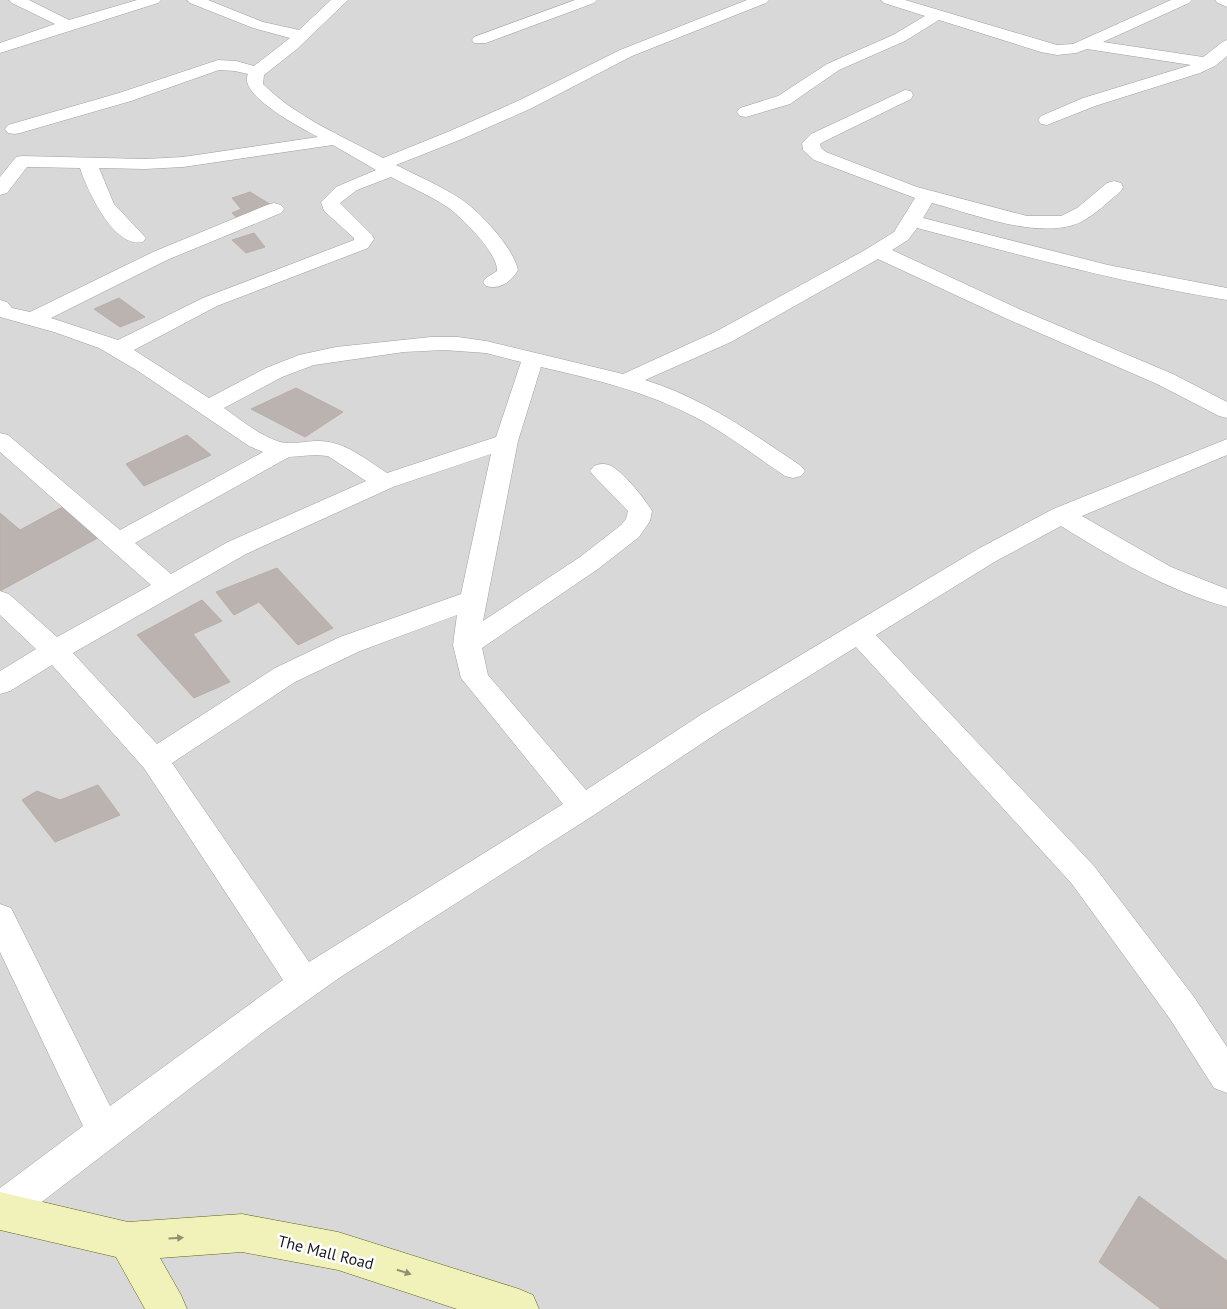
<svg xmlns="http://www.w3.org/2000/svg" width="1227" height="1309" font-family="'PT Sans',sans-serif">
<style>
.residential{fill:#d9d8d8}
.building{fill:#bbb3af;stroke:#bbaea6}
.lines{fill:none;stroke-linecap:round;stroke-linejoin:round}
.street-casing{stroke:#9f9f9f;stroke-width:1}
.secondary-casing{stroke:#5f6410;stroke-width:1}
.street{fill:#fff;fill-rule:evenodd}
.secondary{fill:#f1f1ba;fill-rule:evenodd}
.oneway{fill:#919172}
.labels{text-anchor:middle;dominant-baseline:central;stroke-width:5;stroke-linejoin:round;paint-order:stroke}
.near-street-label{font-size:16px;fill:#1b1b1b;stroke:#fff}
</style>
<rect width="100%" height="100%" fill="#ebe8e2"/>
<!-- residential -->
<path class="residential" d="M 0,0 L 1227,0 L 1227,1309 L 0,1309 Z"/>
<!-- building -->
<path class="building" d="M 250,192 L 273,206 L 239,220 L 232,213 L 241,209 L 232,198 Z
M 254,233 L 265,247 L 246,253 L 232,240 Z
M 119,298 L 145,317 L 120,327 L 94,309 Z
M 296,388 L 343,412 L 305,437 L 251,409 Z
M 187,435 L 211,455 L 144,486 L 126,464 Z
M 68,504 L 105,534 L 0,591 L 0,513 L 20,530 Z
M 277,568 L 333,628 L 298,645 L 259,602 L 234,615 L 216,592 Z
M 202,600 L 222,621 L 193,634 L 230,682 L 194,698 L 137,635 Z
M 98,785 L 120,815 L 55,842 L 22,800 L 37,791 L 60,800 Z
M 1139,1196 L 1227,1261 L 1227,1309 L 1161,1309 L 1099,1262 Z"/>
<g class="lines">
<!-- street casing -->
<g class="street-casing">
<path id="street" d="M 9,0 L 29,0 L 69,20 L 137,0 L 161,0 L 158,3 L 0,53 L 0,43 L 55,24 L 12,3 Z
M 187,0 L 208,0 L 263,22 L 299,30 L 331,0 L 348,0 L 297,49 L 264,75 L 263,84 C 296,117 342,136 383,158 L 450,131 L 520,100 L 620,50 L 747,0 L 769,0 L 766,3 L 632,56 L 532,108 L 462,139 L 396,165 C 418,176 441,186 461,199 C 480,212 513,247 518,270 C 511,282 500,290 486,286 L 483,282 L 486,278 L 497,271 C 498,253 463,219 449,208 C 431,196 410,187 391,177 L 357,190 L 340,203 L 372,235 L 374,239 L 368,248 L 217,306 L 134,350 L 209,398 L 266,368 L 299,355 L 336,347 L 431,337 L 458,337 L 486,341 L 623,374 L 715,332 L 865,250 L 894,232 L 915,198 L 814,160 L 803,150 L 802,143 L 811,134 L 905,90 L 911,91 L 913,95 L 911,99 L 823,142 L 820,144 L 821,148 L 826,152 L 917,187 L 1027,216 L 1061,216 L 1077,208 L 1107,183 L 1114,181 L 1121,183 L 1123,187 L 1121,191 C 1108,202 1096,214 1081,222 C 1040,241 974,214 932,203 L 923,218 L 1108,265 L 1227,288 L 1227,300 C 1122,283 1020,255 917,228 L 908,240 L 892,250 L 1019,309 L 1173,374 L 1227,402 L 1227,418 L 1219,416 L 1157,384 L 1005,318 L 878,259 L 731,342 L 645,380 C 703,398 751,432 801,466 L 805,471 L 801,476 L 793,478 L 785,476 C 755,456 726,433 695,417 C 647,392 594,379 541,367 L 518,441 L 483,621 L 580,557 L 621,525 L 626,519 L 628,511 L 594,476 L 590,471 L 594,466 C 599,464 603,463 609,465 C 623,471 644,498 652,511 L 650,521 L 639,537 L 598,569 L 482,648 L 488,675 L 586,790 L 702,714 L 978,549 L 1053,509 L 1227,439 L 1227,455 L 1082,516 L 1171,567 L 1227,589 L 1227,607 C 1167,590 1114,559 1061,526 L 996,561 L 876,635 L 1094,866 L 1194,997 L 1227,1047 L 1227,1093 L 1214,1088 L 1170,1019 L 1072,884 L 856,647 L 722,730 L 594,815 L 339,978 L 266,1030 L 13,1224 L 0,1230 L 0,1188 L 83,1126 L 0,952 L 0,904 L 11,908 L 110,1106 L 283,980 L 144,768 L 52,665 L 10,691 L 0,694 L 0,671 L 36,649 L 0,615 L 0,591 L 9,594 L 57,637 L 151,585 L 0,452 L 0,433 L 8,435 L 120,530 L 263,452 L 249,446 L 138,371 L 99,348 L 54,332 L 0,317 L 0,300 L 7,302 L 12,308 L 30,312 L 153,252 L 267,205 L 274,203 L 281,205 L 284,209 L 281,213 L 167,260 L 51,318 L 118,340 L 203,298 L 354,240 L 354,238 L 324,211 L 321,202 L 336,187 L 376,170 L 333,145 L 183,167 L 145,169 L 99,168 L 114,204 L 146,238 L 143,242 C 114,249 87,190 80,168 L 27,167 L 7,193 L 0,195 L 0,177 L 16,157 L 22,156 L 145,159 L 183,157 L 318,137 C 303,129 237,95 248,74 L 235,71 L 219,70 L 131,101 L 20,133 L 14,134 L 8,133 L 5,129 L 8,125 L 119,93 L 218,60 L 236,61 L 254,66 L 290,38 L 253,28 L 190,3 ZM 444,350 L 486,353 L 521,362 L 496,437 L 387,473 C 365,459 345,441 318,441 C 306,441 292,445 280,442 C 260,436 241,420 224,408 L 282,377 L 314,365 L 404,352 ZM 491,454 L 461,594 L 340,637 L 275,668 L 157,744 L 73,653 L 246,554 L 393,487 ZM 315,455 L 328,456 L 366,481 L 228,542 L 171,574 L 135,543 L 289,457 ZM 457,615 L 453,645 L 461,678 L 563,804 L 309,962 L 172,763 L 295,682 L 360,651 Z
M 575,0 L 597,0 L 594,3 L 486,43 L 474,43 L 472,40 L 474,37 Z
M 881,0 L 905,0 L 1057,45 L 1073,44 L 1171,0 L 1192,0 L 1189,3 L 1103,42 L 1203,57 C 1211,52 1220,42 1227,40 L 1227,56 L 1215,66 L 1200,73 L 1095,106 L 1047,125 L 1041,124 L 1038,120 L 1041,116 L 1083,98 L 1191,65 L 1087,49 L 1076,53 L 1057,55 L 1041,52 L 939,20 L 905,41 L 839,70 L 790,104 L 746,117 L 740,116 L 737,112 L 740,108 L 778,96 L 827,64 L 893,35 L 925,16 L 884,3 Z
M 1215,0 L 1227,0 L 1227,7 L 1218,3 Z"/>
</g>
<!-- secondary casing -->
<g class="secondary-casing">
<path id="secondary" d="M 0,1192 L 128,1222 L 242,1214 L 338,1232 L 519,1289 L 533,1295 L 539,1309 L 457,1309 L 338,1270 L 242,1252 L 160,1258 L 181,1295 L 187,1309 L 145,1309 L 116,1257 L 0,1230 Z"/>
</g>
<!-- street -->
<use href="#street" class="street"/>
<!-- secondary -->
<use href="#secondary" class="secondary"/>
</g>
<!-- one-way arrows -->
<defs><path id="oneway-solid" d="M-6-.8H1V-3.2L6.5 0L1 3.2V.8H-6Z" transform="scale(1.25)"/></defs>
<g class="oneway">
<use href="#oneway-solid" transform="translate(176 1238) rotate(-4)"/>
<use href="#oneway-solid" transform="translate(404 1272) rotate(18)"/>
</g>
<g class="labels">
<!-- near-street labels -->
<g class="near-street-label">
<text transform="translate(326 1252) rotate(14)">The Mall Road</text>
</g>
</g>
</svg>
